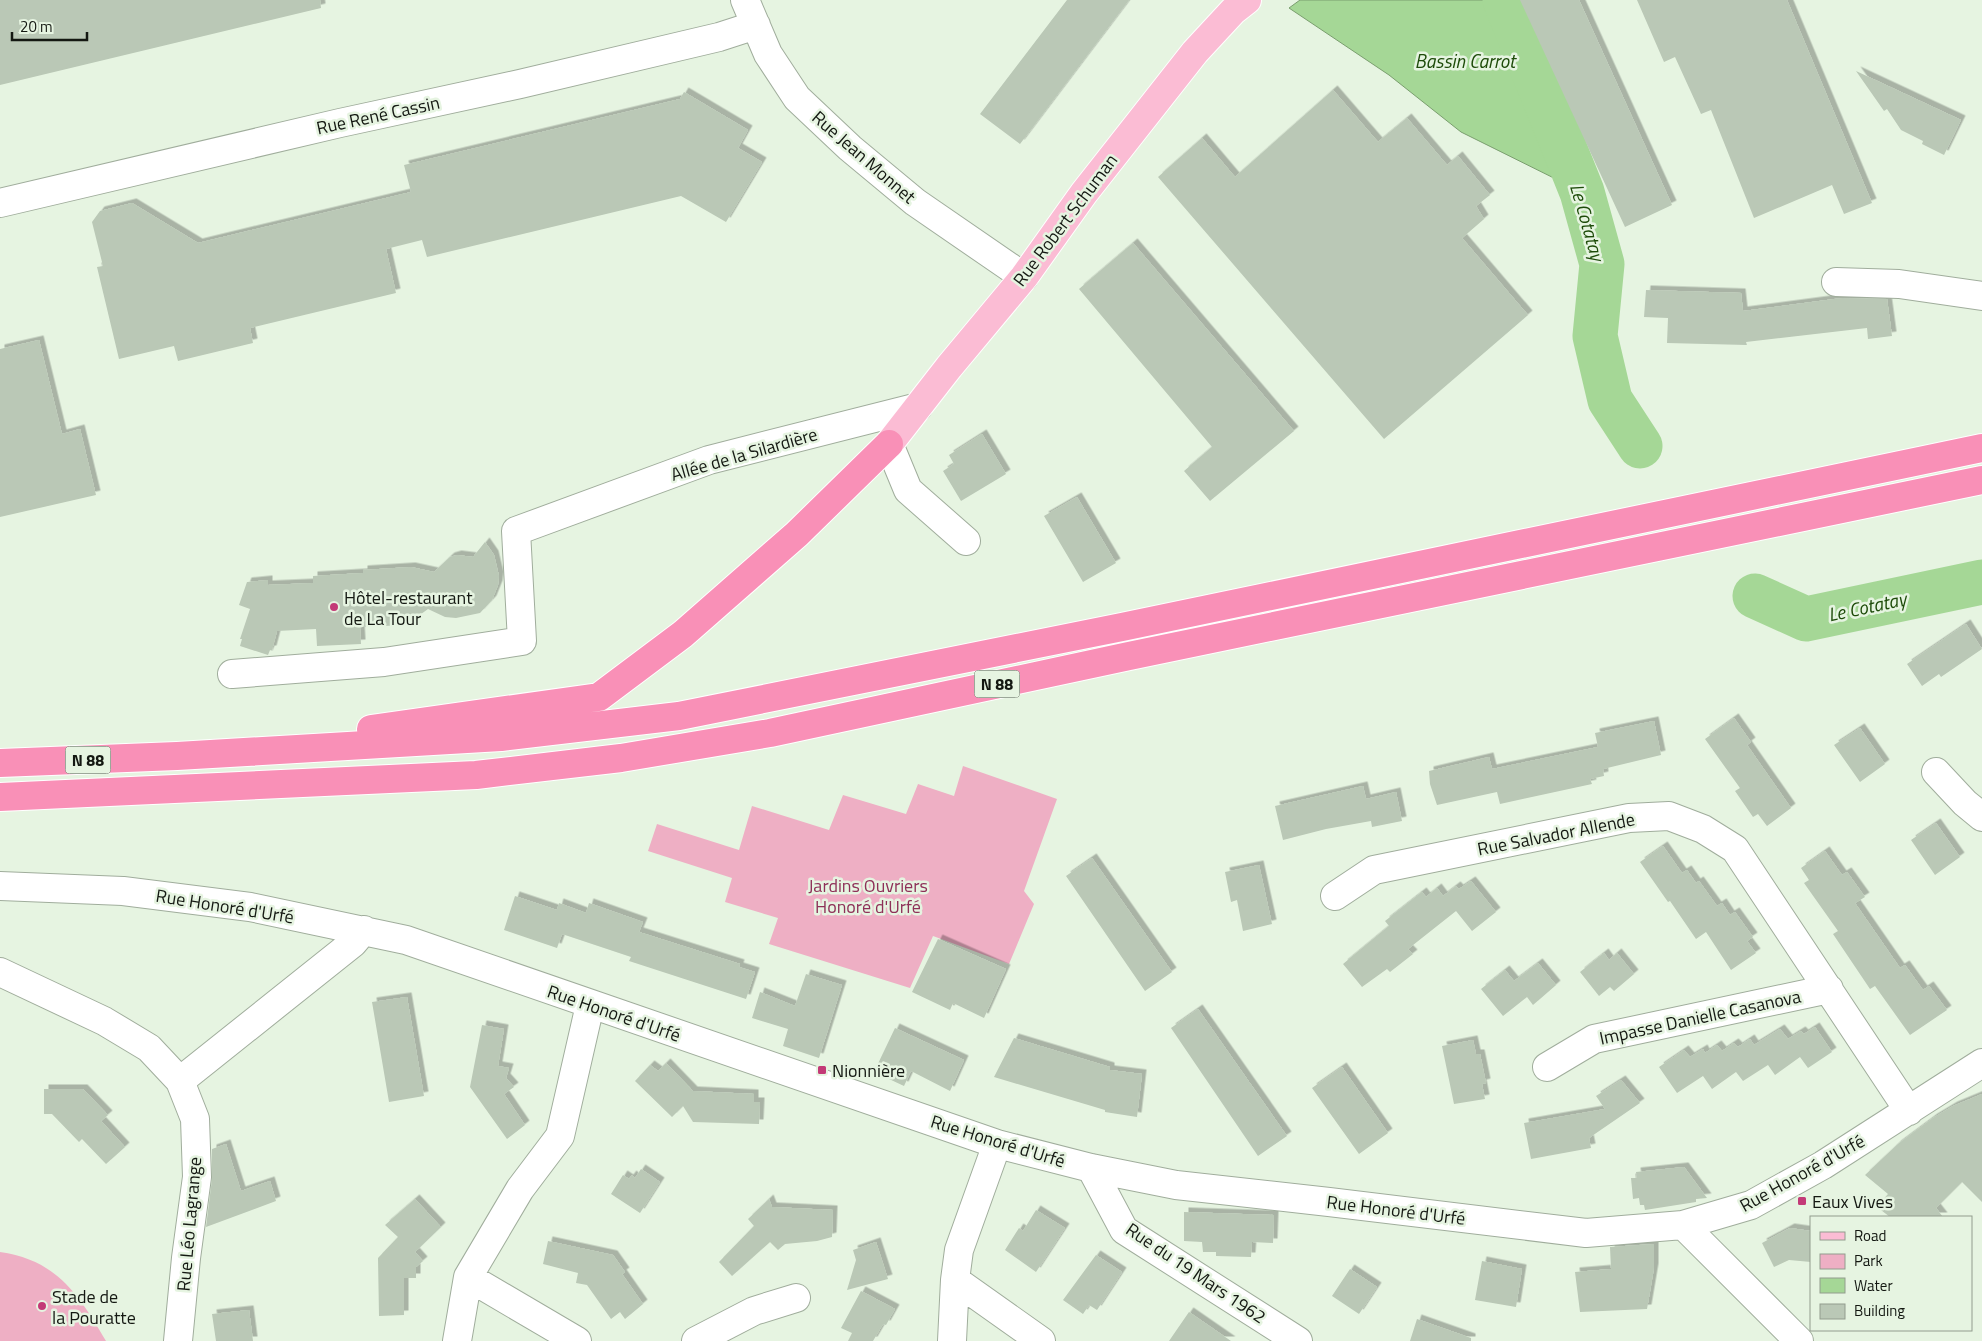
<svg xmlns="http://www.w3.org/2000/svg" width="1982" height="1341" font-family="'Titillium Web',sans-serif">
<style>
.green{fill:#eeafc4}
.water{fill:#a5d796;stroke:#7a9e6e}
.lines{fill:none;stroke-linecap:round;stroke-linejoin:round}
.river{stroke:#a5d796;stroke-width:45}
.building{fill:#bac8b6;filter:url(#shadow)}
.minor-casing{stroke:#a0ad9c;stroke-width:30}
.major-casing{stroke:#fff;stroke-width:30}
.highway-casing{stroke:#fff;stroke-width:30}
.minor{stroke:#fff;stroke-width:28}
.major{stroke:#fbbcd4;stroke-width:28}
.highway{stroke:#f990b7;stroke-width:28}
.poi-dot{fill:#c33a77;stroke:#e6f4e1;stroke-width:2}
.labels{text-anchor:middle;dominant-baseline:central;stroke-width:5;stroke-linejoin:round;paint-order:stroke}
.shield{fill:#e6f4e1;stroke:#535a50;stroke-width:1}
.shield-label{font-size:16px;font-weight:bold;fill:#141812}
.street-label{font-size:18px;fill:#141812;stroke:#e6f4e1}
.poi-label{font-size:18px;fill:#141812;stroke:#e6f4e1;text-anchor:start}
.park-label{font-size:18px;fill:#8e3058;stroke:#e6f4e1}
.water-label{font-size:19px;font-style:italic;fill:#1d4b09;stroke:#e6f4e1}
</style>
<defs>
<filter id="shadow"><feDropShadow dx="4.5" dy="-4.5" stdDeviation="0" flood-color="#0004"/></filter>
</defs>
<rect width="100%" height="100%" fill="#e6f4e1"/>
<!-- green -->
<path class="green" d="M 963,766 L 1057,799 L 1024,891 L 1034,904 L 1009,964 L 933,936 L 910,988 L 769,944 L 778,918 L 725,902 L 732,878 L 648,851 L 657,824 L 739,850 L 752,806 L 829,830 L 843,795 L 906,814 L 918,784 L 954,796 Z
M 0,1252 C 57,1260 79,1295 106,1341 L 0,1341 Z"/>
<!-- water -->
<path class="water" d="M 1300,0 L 1505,0 L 1582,192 L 1461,132 L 1389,75 L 1289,8 Z"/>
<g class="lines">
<!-- river -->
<path class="river" d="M 1505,0 L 1582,192 L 1602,264 L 1595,336 L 1610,400 L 1640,446
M 1755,596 L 1806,619 L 1982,582"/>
</g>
<!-- building -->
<path class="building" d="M 0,0 L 320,0 L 321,8 L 0,85 Z
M 1067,0 L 1129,0 L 1020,144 L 980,114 Z
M 1520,0 L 1579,0 L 1672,205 L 1625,227 Z
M 1637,0 L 1787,0 L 1872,203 L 1844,214 L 1832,185 L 1754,218 L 1711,110 L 1701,114 L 1675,57 L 1664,62 Z
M 1856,71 L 1961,120 L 1944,155 L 1922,144 L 1923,141 L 1901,130 L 1887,109 L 1884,111 Z
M 1333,90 L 1378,142 L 1407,118 L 1447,165 L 1458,156 L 1490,195 L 1476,206 L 1484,219 L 1462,238 L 1528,315 L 1384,439 L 1158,177 L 1202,138 L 1235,177 Z
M 684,92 L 748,130 L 738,148 L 762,162 L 726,222 L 681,196 L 427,257 L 422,240 L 386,249 L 396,293 L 250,328 L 253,343 L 178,361 L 174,346 L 119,359 L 97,267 L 103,266 L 92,222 L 100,211 L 132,203 L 198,243 L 411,192 L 404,165 L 680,99 Z
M 1133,243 L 1294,431 L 1210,501 L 1184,471 L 1212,447 L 1079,289 Z
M 1646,290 L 1741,293 L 1743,311 L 1842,298 L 1887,299 L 1892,336 L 1868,339 L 1867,328 L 1746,342 L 1747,345 L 1667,343 L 1668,318 L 1644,317 Z
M 39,340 L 62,434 L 80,429 L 96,495 L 0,517 L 0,349 Z
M 982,434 L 1006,474 L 961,501 L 943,471 L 954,464 L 949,455 Z
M 1077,497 L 1116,563 L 1083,582 L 1044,516 Z
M 485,542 L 494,555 L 499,576 L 498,585 L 492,600 L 480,613 L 456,618 L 445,617 L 428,609 L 406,625 L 360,627 L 361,644 L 317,646 L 316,629 L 277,631 L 272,650 L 270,650 L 268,655 L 240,646 L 242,639 L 240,639 L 250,609 L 239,605 L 247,582 L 268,580 L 268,585 L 313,583 L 313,576 L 363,573 L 363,570 L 411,567 L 434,572 L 450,557 L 457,555 L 473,557 Z
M 1966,624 L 1982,649 L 1941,677 L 1939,674 L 1922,686 L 1907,664 Z
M 1734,718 L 1751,742 L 1747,745 L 1791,808 L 1767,826 L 1758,814 L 1753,817 L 1735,791 L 1740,788 L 1705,739 Z
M 1654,721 L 1661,755 L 1603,769 L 1604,776 L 1590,779 L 1592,784 L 1500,804 L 1497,792 L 1437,805 L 1430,784 L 1429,771 L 1489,757 L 1492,769 L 1598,747 L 1595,733 Z
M 1860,728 L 1885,764 L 1860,782 L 1834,745 Z
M 1363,786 L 1366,799 L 1396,792 L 1402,821 L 1372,827 L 1371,821 L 1326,829 L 1283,840 L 1275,806 Z
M 1936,823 L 1960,857 L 1935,875 L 1911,840 Z
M 1663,846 L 1682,873 L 1687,870 L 1696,883 L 1699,881 L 1717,906 L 1722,903 L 1730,915 L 1735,912 L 1753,937 L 1747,941 L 1756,953 L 1731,970 L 1706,932 L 1696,939 L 1670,901 L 1668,902 L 1640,862 Z
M 1825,851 L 1842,875 L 1847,872 L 1865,897 L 1855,903 L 1900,968 L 1905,965 L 1923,990 L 1929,986 L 1947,1010 L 1910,1035 L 1875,986 L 1870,989 L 1833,934 L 1838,931 L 1804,883 L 1809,880 L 1801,868 Z
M 1092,858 L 1172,972 L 1145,991 L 1066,876 Z
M 1259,865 L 1272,924 L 1243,931 L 1237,900 L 1231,902 L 1225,872 Z
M 1471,881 L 1496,912 L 1472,931 L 1456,911 L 1408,949 L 1413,954 L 1390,972 L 1387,969 L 1362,987 L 1343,964 L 1389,926 L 1385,921 L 1422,892 L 1426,897 L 1437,888 L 1443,896 L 1456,886 L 1459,889 Z
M 515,896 L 557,910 L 559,903 L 586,913 L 589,903 L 643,922 L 639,932 L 740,964 L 739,967 L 755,972 L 746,999 L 629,961 L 631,957 L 562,934 L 557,948 L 504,930 Z
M 938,939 L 1006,969 L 984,1018 L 953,1003 L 950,1010 L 912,992 Z
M 1604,953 L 1609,960 L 1617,953 L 1634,974 L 1614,991 L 1610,987 L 1599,996 L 1580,972 Z
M 1538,963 L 1556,985 L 1533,1005 L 1527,997 L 1503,1016 L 1481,989 L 1505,970 L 1514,981 Z
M 806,974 L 842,985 L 819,1058 L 783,1046 L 788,1029 L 752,1018 L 760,992 L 795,1006 Z
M 407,997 L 424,1096 L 389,1102 L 372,1002 Z
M 1198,1009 L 1287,1136 L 1258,1156 L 1171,1028 Z
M 482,1025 L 504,1029 L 498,1066 L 509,1068 L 506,1078 L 514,1087 L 504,1094 L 525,1125 L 507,1139 L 470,1087 Z
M 1815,1027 L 1832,1052 L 1808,1068 L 1800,1057 L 1775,1075 L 1768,1065 L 1743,1081 L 1736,1072 L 1712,1089 L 1703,1076 L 1677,1093 L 1659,1067 L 1684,1050 L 1690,1057 L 1703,1049 L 1705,1053 L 1717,1045 L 1722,1051 L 1734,1043 L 1738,1047 L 1750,1039 L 1754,1045 L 1780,1029 L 1788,1039 L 1801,1031 L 1804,1034 Z
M 895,1028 L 964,1060 L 950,1091 L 911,1071 L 904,1086 L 874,1072 Z
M 1014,1038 L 1110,1067 L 1110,1070 L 1142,1074 L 1137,1117 L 1105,1112 L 1105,1110 L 994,1077 Z
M 1473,1040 L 1476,1054 L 1480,1054 L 1486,1083 L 1482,1084 L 1485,1099 L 1454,1104 L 1442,1046 Z
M 666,1063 L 693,1091 L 754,1094 L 754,1102 L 760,1102 L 759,1124 L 693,1122 L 683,1106 L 672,1117 L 635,1081 L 650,1065 L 658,1071 Z
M 1342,1067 L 1388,1133 L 1359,1154 L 1312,1088 Z
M 1621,1080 L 1640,1103 L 1589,1138 L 1591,1148 L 1531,1159 L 1524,1123 L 1605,1109 L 1596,1096 Z
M 44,1089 L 83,1089 L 108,1115 L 101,1121 L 125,1147 L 106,1164 L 82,1139 L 79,1142 L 52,1114 L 44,1114 Z
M 1982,1094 L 1982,1202 L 1962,1182 L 1936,1208 L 1943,1217 L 1890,1217 L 1877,1207 L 1888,1194 L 1865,1175 L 1898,1144 L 1933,1118 L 1953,1106 Z
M 226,1144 L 241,1191 L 270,1181 L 276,1201 L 206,1227 L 212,1179 L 212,1149 Z
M 1684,1167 L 1707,1198 L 1696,1199 L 1696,1202 L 1645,1210 L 1644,1205 L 1640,1205 L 1639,1198 L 1633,1199 L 1631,1178 L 1637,1178 L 1636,1172 Z
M 641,1169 L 660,1182 L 640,1213 L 611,1194 L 623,1175 L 629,1179 L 632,1175 L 635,1178 Z
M 415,1199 L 441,1227 L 415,1252 L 423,1261 L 416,1267 L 416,1278 L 404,1278 L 404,1315 L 379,1316 L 378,1258 L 398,1237 L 385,1225 Z
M 769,1199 L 772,1207 L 833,1210 L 832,1237 L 817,1241 L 785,1244 L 778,1250 L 770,1242 L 732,1276 L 719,1262 L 754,1226 L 748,1219 Z
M 1036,1210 L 1065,1228 L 1036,1272 L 1005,1250 L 1019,1228 L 1023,1231 Z
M 1184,1212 L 1274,1215 L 1273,1243 L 1252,1242 L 1251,1257 L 1216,1256 L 1216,1252 L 1203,1252 L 1202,1242 L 1184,1241 Z
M 1790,1228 L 1811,1231 L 1811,1262 L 1789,1260 L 1774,1267 L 1762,1243 Z
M 548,1241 L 613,1255 L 625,1272 L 622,1274 L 643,1304 L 625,1319 L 620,1312 L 611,1319 L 587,1285 L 576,1283 L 578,1273 L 543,1264 Z
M 876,1242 L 888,1279 L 847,1290 L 856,1260 L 853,1250 Z
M 1654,1244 L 1654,1268 L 1647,1309 L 1580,1312 L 1575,1272 L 1611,1269 L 1610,1247 Z
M 1096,1255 L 1122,1272 L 1097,1310 L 1089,1305 L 1083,1314 L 1063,1300 Z
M 1482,1261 L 1522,1269 L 1516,1307 L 1475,1300 Z
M 1350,1269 L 1377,1287 L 1359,1314 L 1332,1296 Z
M 861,1291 L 895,1309 L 886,1325 L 883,1324 L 873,1341 L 848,1341 L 852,1333 L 841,1328 Z
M 249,1310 L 253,1341 L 216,1341 L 212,1314 Z
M 1189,1312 L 1231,1341 L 1169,1341 Z
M 1417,1319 L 1471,1338 L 1471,1341 L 1410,1341 Z"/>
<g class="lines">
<!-- minor casing -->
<g class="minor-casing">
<path id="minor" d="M 745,0 L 768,54 L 797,98 L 850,148 L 915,202 L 1024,277
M 0,203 L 340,123 L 520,84 L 719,37 L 756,25
M 1836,282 L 1899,284 L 1982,296
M 889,444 L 908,490 L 966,541
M 232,674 L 384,662 L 522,641 L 516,531 L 709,460 L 918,407
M 1936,772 L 1965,803 L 1982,817
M 0,886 L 123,891 L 250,907 L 406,940 L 997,1144 L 1091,1168 L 1176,1185 L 1329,1202 L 1586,1233 L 1683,1225 L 1751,1205 L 1823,1165 L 1982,1063
M 1335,896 L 1374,870 L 1629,818 L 1669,816 L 1703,829 L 1735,849 L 1909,1111
M 0,972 L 104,1021 L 149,1048 L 180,1081 L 195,1119 L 197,1177 L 186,1258 L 178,1341
M 1547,1067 L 1594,1039 L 1829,989
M 180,1081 L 353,943 L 364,930
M 1091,1168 L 1124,1230 L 1298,1341
M 1683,1225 L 1799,1341
M 468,1277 L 577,1341
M 955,1280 L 1041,1341
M 457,1341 L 468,1277 L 520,1189 L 560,1136 L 590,1005
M 696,1341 L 754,1311 L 796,1298
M 952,1341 L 955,1280 L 959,1250 L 997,1144"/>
</g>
<!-- major casing -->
<g class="major-casing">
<path id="major" d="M 889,444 L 949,367 L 1024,277 L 1084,193 L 1195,52 L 1233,11 L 1247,0"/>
</g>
<!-- highway casing -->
<g class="highway-casing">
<path id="highway" d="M 371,729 L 599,697 L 683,634 L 797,534 L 889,444
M 0,763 L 177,756 L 501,737 L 679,716 L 1122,627 L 1982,448
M 0,797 L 476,775 L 621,758 L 770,733 L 1129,656 L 1982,480"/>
</g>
<!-- minor -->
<use href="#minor" class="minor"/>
<!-- major -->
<use href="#major" class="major"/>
<!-- highway -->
<use href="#highway" class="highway"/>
</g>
<!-- markers -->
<g class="poi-dot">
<circle cx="334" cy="607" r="5"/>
<rect x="817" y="1065" width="10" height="10" rx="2.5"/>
<rect x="1797" y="1196" width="10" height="10" rx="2.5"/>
<circle cx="42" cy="1306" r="5"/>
</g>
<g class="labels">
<!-- shield labels -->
<g class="shield">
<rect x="974.5" y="670.5" width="45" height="27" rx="4"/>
<rect x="65.5" y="746.5" width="45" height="27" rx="4"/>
</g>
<g class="shield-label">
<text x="997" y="684">N 88</text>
<text x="88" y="760">N 88</text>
</g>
<!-- street labels -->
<g class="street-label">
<text transform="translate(378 115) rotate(-12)">Rue René Cassin</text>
<text transform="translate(864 157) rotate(41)">Rue Jean Monnet</text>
<text transform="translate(1065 220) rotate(-53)">Rue Robert Schuman</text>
<text transform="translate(744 454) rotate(-16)">Allée de la Silardière</text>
<text transform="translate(1556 834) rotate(-11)">Rue Salvador Allende</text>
<text transform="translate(225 906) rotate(9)">Rue Honoré d'Urfé</text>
<text transform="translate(614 1013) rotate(19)">Rue Honoré d'Urfé</text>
<text transform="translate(1700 1017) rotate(-12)">Impasse Danielle Casanova</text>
<text transform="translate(998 1141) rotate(17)">Rue Honoré d'Urfé</text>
<text transform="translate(1802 1173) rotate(-29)">Rue Honoré d'Urfé</text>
<text transform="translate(1396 1210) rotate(7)">Rue Honoré d'Urfé</text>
<text transform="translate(189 1224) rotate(-85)">Rue Léo Lagrange</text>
<text transform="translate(1196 1273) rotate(34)">Rue du 19 Mars 1962</text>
</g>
<!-- poi labels -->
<g class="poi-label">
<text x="344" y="597">Hôtel-restaurant<tspan x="344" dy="21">de La Tour</tspan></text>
<text x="832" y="1070">Nionnière</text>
<text x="1812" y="1201">Eaux Vives</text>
<text x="52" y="1296">Stade de<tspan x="52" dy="21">la Pouratte</tspan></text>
</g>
<!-- park labels -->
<g class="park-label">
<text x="868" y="885">Jardins Ouvriers<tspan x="868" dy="21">Honoré d'Urfé</tspan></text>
</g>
<!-- water labels -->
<g class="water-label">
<text x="1465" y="60">Bassin Carrot</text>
<text transform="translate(1588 222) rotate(74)">Le Cotatay</text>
<text transform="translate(1867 606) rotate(-12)">Le Cotatay</text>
</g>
</g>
<!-- legend -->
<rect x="1810" y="1216" width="162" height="115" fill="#e6f4e1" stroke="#929c8e"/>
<rect x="1820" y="1232" width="25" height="8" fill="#fbbcd4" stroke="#929c8e"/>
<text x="1854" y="1241" font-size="15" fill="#141812">Road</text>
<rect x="1820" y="1254" width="25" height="15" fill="#eeafc4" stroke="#929c8e"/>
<text x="1854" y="1266" font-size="15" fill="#141812">Park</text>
<rect x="1820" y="1278" width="25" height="15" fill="#a5d796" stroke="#929c8e"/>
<text x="1854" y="1291" font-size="15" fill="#141812">Water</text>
<rect x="1820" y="1304" width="25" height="15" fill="#bac8b6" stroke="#929c8e"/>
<text x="1854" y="1316" font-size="15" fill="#141812">Building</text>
<!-- scale -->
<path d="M12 32v8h75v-8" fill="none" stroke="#141812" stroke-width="2.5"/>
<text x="20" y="32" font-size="15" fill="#141812" stroke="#e6f4e1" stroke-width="4" paint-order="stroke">20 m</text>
</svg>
